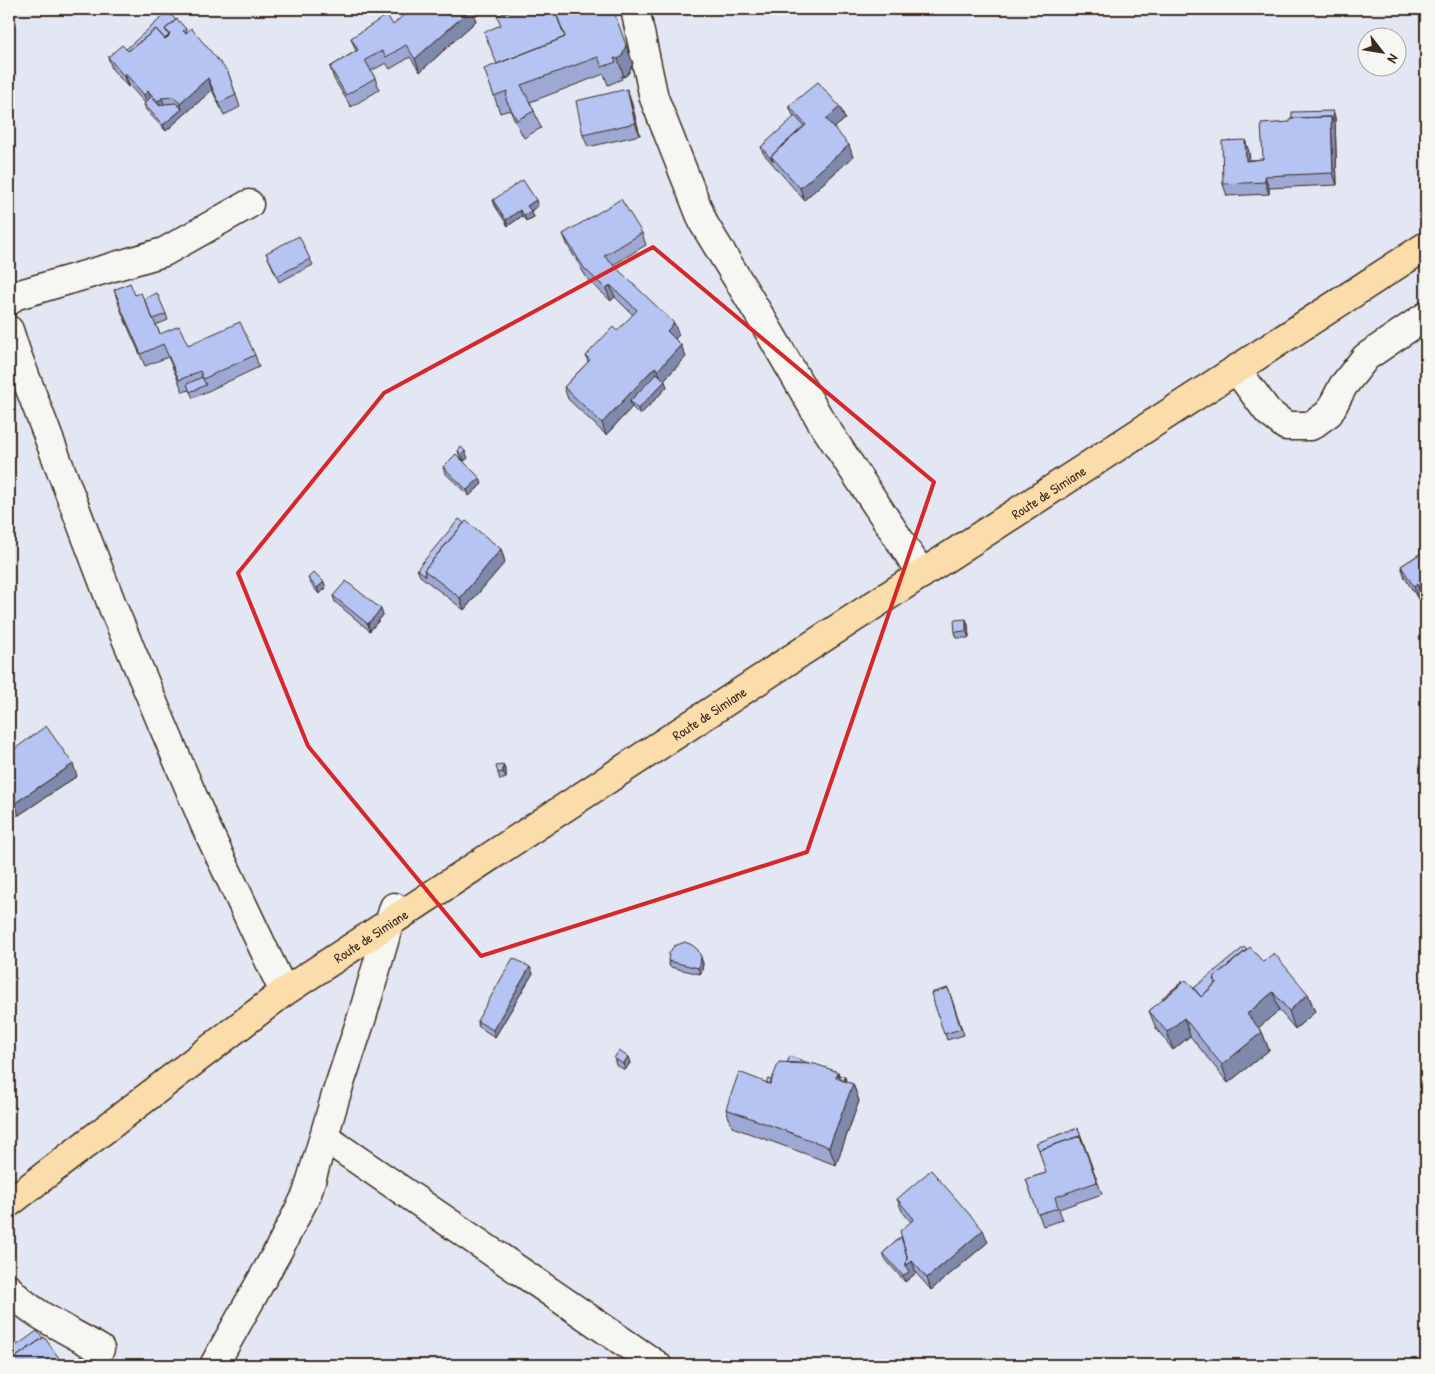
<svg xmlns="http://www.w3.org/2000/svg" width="1435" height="1374" font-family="'Patrick Hand',sans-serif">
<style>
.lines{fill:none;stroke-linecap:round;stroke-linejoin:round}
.minor-casing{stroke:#3b2a1e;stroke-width:31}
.major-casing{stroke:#3b2a1e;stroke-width:31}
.minor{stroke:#f6f6f2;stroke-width:28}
.major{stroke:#faddab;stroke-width:28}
.wall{fill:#9da9d2;stroke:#3b2a1e}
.shaded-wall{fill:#7f89ab;stroke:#3b2a1e}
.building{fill:#b6c4f4;stroke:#3b2a1e}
.marked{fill:none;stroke:#d62828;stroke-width:4;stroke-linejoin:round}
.labels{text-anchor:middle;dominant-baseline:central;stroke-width:4;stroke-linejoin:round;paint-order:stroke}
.street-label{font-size:14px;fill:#3b2a1e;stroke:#f6f6f2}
</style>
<rect width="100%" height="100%" fill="#e3e7f3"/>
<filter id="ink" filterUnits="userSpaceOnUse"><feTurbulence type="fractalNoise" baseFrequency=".02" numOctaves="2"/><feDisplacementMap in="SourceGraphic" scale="10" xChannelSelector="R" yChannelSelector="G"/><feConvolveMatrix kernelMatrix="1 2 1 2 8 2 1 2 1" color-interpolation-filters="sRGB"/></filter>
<g filter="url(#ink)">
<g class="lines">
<!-- minor casing -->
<g class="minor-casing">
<path id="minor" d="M 635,9 L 654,98 L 704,224 L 763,321 L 821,421 L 922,574
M 9,301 L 10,297 L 164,252 L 249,204
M 9,330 L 16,352 L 114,610 L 205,825 L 284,992
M 1236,369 L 1268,412 L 1286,426 L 1311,426 L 1329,413 L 1343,386 L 1366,357 L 1426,316
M 324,1137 L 657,1365
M 9,1289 C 30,1314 72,1332 100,1349
M 214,1365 L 279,1249 L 307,1194 L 336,1095 L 362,1017 L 394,907"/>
</g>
<!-- major casing -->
<g class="major-casing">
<g id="major">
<path id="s1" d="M 9,1203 L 284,992 L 800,653 L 1426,246"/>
</g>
</g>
<!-- minor -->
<use href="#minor" class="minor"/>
<!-- major -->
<use href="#major" class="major"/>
</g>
<!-- wall -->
<path class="wall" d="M 472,9 L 476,21 L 420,72 L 410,57 L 390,69 L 386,63 L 371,71 L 375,78 L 379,90 L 351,107 L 334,79 L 330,67 L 356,51 L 351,38 L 393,25 Z
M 176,20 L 186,29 L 187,32 L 228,72 L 240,107 L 224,115 L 212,90 L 166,131 L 146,110 L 144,104 L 145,103 L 129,85 L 128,87 L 112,69 L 108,57 L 126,49 Z
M 558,20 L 633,63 L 628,74 L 624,77 L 621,76 L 622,79 L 608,85 L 604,74 L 530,102 L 534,111 L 541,128 L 524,138 L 513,117 L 510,110 L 500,113 L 491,87 L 496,64 Z
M 631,101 L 640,135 L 588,147 L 583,135 Z
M 789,106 L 840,107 L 845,119 L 834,128 L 853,157 L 804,200 L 763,153 L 761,147 L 794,118 Z
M 1335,117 L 1337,185 L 1269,188 L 1269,194 L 1227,196 L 1223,184 L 1245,140 L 1249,152 L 1250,160 L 1263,159 Z
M 493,200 L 538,206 L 531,211 L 534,217 L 526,221 L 522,216 L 508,226 L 495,206 Z
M 642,233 L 646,245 L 613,265 L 679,335 L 675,339 L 686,357 L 664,380 L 667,387 L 640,415 L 632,407 L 606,435 L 568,399 L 564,387 L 588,362 L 586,356 L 617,331 L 633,315 L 615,297 L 611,301 L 588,280 L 568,246 L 563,234 Z
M 266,253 L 310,259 L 313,265 L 279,282 Z
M 114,290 L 135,295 L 144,299 L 166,314 L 168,320 L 156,325 L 160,334 L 188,345 L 255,355 L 259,367 L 193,398 L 189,390 L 183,392 L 168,357 L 145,366 L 123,316 Z
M 458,451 L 468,458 L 464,461 L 460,457 Z
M 443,467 L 482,484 L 469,496 L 445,473 Z
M 501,549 L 505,562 L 464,610 L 420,576 L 417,569 Z
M 1426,550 L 1426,604 L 1422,597 L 1418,599 L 1405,578 L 1401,566 Z
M 308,578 L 326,588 L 319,594 L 311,584 Z
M 333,596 L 383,615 L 370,631 L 335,602 Z
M 966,619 L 968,625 L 969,638 L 957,638 L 955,632 Z
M 9,753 L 77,776 L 19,815 L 9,817 Z
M 506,771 L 506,778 L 500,780 L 498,773 Z
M 1247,950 L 1263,962 L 1308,994 L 1315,1012 L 1295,1029 L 1279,1010 L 1258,1028 L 1262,1032 L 1269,1050 L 1228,1083 L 1190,1036 L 1173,1050 L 1156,1028 L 1149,1011 L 1163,1000 L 1162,998 L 1194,988 Z
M 668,961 L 703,963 L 702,971 L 700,974 L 670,967 Z
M 533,973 L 495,1037 L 479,1027 L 477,1021 Z
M 948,988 L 964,1035 L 947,1040 L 931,993 Z
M 628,1057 L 630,1063 L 625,1070 L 616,1065 L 614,1058 Z
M 811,1064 L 838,1072 L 839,1075 L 847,1082 L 853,1084 L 859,1101 L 836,1165 L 732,1127 L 726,1109 L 766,1083 Z
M 1078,1128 L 1102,1194 L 1059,1209 L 1063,1220 L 1043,1226 L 1026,1179 L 1046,1173 Z
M 897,1199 L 988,1242 L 931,1290 L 916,1273 L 905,1282 L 885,1259 L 883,1253 L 901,1237 L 911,1222 L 902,1211 Z"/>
<!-- shaded-wall -->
<path class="shaded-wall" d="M 471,9 L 476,21 L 420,72 L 415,59 Z
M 626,45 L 633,63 L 628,74 L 624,77 L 618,59 Z
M 125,73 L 129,85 L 128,87 L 123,75 Z
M 208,78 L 212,90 L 166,131 L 163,125 L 182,109 L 180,103 Z
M 627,89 L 631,101 L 640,135 L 635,123 Z
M 148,91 L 153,103 L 149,108 L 144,95 Z
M 162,98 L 166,110 L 163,113 L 158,101 Z
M 840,107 L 845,119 L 831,131 L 826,119 Z
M 1333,111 L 1335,117 L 1337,185 L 1333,173 L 1331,117 Z
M 1245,140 L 1249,152 L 1250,173 L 1246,161 Z
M 849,145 L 853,157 L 804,200 L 800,188 Z
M 1265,176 L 1269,188 L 1269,194 L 1265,182 Z
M 536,200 L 538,206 L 531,211 L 534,217 L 526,221 L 524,215 L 527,206 Z
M 520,210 L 522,216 L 508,226 L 506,220 Z
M 610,285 L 615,297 L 611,301 L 606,289 Z
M 674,323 L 679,335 L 671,343 L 667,331 Z
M 681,345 L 686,357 L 662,382 L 658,370 Z
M 655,367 L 659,379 L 630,401 L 632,407 L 606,435 L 602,423 Z
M 665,381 L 667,387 L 640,415 L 638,409 Z
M 465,451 L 468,458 L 464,461 L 462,455 Z
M 480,478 L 482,484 L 469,496 L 467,490 Z
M 501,549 L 505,562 L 464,610 L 460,598 Z
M 324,582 L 326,588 L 319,594 L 317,588 Z
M 1417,584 L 1422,597 L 1418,599 L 1414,587 Z
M 381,609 L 383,615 L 370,631 L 368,624 Z
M 966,619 L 968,625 L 969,638 L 966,631 Z
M 73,764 L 77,776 L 19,815 L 15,803 Z
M 503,765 L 506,771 L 506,778 L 503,772 Z
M 701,957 L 703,963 L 702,971 L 700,974 L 698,968 Z
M 530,967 L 533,973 L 495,1037 L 493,1030 Z
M 1273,992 L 1279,1010 L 1254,1032 L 1247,1014 Z
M 1308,994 L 1315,1012 L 1295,1029 L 1289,1011 Z
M 1184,1018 L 1190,1036 L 1173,1050 L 1167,1032 Z
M 1262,1032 L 1269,1050 L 1228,1083 L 1222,1065 Z
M 628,1057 L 630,1063 L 625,1070 L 623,1064 Z
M 838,1072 L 842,1084 L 845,1077 L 847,1083 L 843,1096 L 836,1078 Z
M 853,1084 L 859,1101 L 836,1165 L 829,1147 Z
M 983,1230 L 988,1242 L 931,1290 L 927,1278 Z
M 912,1261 L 916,1273 L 905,1282 L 903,1276 L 906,1266 Z"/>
<!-- building -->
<path class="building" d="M 410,9 L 471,9 L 415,59 L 406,45 L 386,57 L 382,51 L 365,60 L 375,78 L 346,95 L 330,67 L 358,50 L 351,38 L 387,15 L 393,25 Z
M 515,9 L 554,9 L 565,37 L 497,64 L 484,32 L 501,25 L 497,16 Z
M 559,9 L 613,9 L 626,45 L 622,56 L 618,59 L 614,58 L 616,62 L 602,67 L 598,57 L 521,85 L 534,111 L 517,120 L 506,100 L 507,91 L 494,96 L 484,69 L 565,37 L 555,10 Z
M 168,12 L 176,20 L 165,29 L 169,36 L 165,39 L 156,29 L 128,51 L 126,49 Z
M 177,19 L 186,29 L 183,31 L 186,33 L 191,28 L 228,72 L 236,95 L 219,103 L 208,78 L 180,103 L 173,97 L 162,98 L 158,101 L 148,91 L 144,95 L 125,73 L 123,75 L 108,57 L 122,45 L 128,51 L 156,29 L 165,39 L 170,34 L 165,29 Z
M 818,82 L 840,107 L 826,119 L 849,145 L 800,188 L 771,156 L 806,125 L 789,106 Z
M 627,89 L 635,123 L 583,135 L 576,101 Z
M 151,97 L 160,106 L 164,104 L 176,103 L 182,109 L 163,125 L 144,104 Z
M 1333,111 L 1333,122 L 1331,117 L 1292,118 L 1292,112 Z
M 795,116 L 804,126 L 771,156 L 773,161 L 761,147 Z
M 1331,117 L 1333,173 L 1265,176 L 1265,182 L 1223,184 L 1222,141 L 1245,140 L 1246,161 L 1263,159 L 1261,124 L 1290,122 L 1290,118 Z
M 523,180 L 536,200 L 527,206 L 531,211 L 524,215 L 520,210 L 506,220 L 493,200 Z
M 621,199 L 642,233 L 604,256 L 674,323 L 667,331 L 681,345 L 658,370 L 655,367 L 602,423 L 564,387 L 590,360 L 586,356 L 592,349 L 613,327 L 617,331 L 637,310 L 610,285 L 606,289 L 584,268 L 563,234 Z
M 299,236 L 310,259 L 277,276 L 266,253 Z
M 130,283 L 135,295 L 141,293 L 160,334 L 179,326 L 188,345 L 240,322 L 255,355 L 203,379 L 200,371 L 179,380 L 163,344 L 141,354 L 119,304 L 120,303 L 114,290 Z
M 157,293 L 166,314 L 153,319 L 144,299 Z
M 657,373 L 665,381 L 638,409 L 630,401 Z
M 202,377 L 206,385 L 190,392 L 187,384 Z
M 461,447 L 465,451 L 462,455 L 458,451 Z
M 456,454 L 480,478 L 467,490 L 443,467 Z
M 459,519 L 464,523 L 424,570 L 426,576 L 417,569 Z
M 466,521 L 501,549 L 460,598 L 424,570 Z
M 1426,550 L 1426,594 L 1424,595 L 1417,584 L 1414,587 L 1401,566 Z
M 314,572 L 324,582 L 317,588 L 308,578 Z
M 346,581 L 381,609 L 368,624 L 333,596 Z
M 966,619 L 966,631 L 955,632 L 954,620 Z
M 46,726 L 73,764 L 15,803 L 9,804 L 9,753 Z
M 503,765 L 503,772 L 498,773 L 496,766 Z
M 685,942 L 692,945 L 698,950 L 701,957 L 700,965 L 698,968 L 668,961 L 669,953 L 674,946 Z
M 1244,947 L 1247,950 L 1213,978 L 1215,984 L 1201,997 L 1194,988 Z
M 1250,947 L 1263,962 L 1274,953 L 1308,994 L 1289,1011 L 1273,992 L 1247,1014 L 1262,1032 L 1222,1065 L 1184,1018 L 1167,1032 L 1149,1011 L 1186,980 L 1201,997 L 1217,982 L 1213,978 Z
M 513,958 L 530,967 L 493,1030 L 477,1021 Z
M 1183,981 L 1183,982 L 1163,999 L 1162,998 Z
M 948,988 L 961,1029 L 944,1034 L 931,993 Z
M 619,1051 L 628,1057 L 623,1064 L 614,1058 Z
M 790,1056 L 811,1064 L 787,1063 Z
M 779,1062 L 815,1064 L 838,1072 L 836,1078 L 853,1084 L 829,1147 L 726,1109 L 739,1072 L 770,1084 Z
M 839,1075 L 845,1077 L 844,1081 L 841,1080 Z
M 768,1079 L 772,1080 L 770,1084 L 766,1083 Z
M 1078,1128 L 1083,1142 L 1080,1136 L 1039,1150 L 1036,1143 Z
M 1080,1136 L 1097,1182 L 1055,1197 L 1058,1208 L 1038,1214 L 1026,1179 L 1046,1173 L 1039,1150 Z
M 931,1170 L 983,1230 L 927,1278 L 912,1261 L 906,1266 L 907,1256 L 900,1231 L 914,1219 L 897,1199 Z
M 901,1237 L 907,1256 L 906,1266 L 909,1272 L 903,1276 L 883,1253 Z
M 37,1331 L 43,1338 L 16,1357 L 12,1352 L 11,1353 L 9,1351 Z
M 44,1337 L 64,1365 L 9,1365 L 9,1355 L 12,1352 L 16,1357 Z"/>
</g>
<!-- marked area -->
<path class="marked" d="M 653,247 L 934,482 L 807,852 L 481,956 L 308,746 L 238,573 L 384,393 Z"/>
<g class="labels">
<!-- street labels -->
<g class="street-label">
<text stroke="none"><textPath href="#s1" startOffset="1260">Route de Simiane</textPath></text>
<text stroke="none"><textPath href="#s1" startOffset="855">Route de Simiane</textPath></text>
<text stroke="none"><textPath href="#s1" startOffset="450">Route de Simiane</textPath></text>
</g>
</g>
<!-- margin -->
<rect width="1435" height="1374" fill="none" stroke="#f6f6f2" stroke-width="30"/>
<rect x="15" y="15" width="1405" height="1344" fill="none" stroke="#3b2a1e" stroke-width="2" filter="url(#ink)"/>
<!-- north arrow -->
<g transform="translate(1382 52) rotate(121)"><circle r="24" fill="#f6f6f2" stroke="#aba49d"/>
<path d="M0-4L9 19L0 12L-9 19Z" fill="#3b2a1e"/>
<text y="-8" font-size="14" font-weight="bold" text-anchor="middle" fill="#3b2a1e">N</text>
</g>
</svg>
